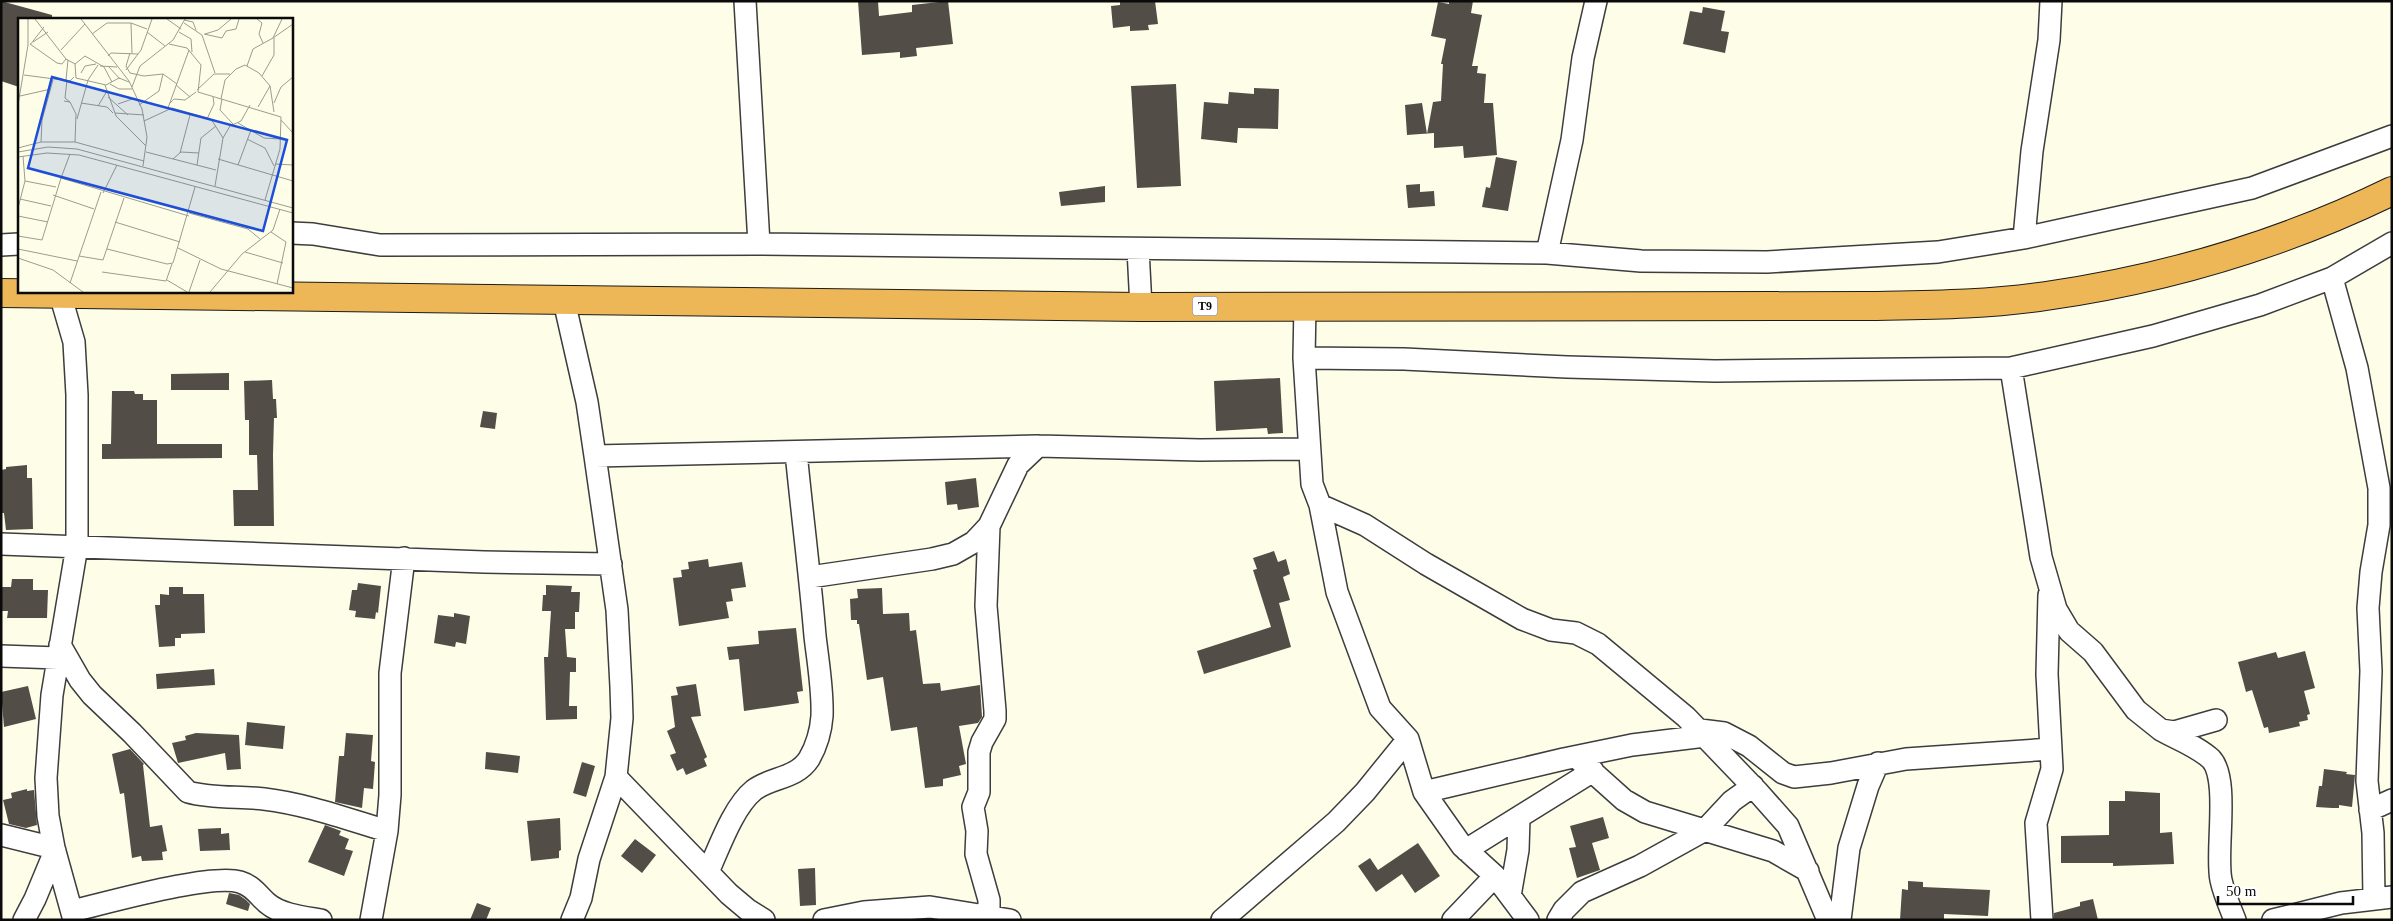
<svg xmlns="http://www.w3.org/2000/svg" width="2393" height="921" font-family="'Times New Roman',serif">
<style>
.building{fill:#524d47}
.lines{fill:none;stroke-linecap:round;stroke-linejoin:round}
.street-casing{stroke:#3d3d3d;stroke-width:24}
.highway-casing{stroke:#1b1b1b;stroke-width:30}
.street{stroke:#fff;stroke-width:21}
.highway{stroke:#edb657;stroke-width:28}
.labels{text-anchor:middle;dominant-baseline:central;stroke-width:5;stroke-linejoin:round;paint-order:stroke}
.shield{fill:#fff;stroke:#545454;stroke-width:1}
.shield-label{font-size:12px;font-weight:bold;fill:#0a0a0a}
.inset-road{fill:none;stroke:#9c9c8f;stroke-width:1}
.view{fill:#1d4ed8;fill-opacity:0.15;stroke:#1d4ed8;stroke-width:2.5}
.inset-edge{fill:none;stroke:#0a0a0a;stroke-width:2.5}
</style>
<rect width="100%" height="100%" fill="#fefee8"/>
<!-- building -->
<path class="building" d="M 1,1 L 52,15 L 52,19 L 19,19 L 19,87 L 1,81 Z
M 858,1 L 878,1 L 879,16 L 912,12 L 912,5 L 948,1 L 953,44 L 916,48 L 917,56 L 900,58 L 900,52 L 862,55 Z
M 1120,1 L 1155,1 L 1158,24 L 1148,25 L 1149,30 L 1130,31 L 1130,26 L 1113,28 L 1111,6 L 1120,5 Z
M 1449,1 L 1473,1 L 1471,13 L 1482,15 L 1472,66 L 1478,66 L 1477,73 L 1486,74 L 1484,103 L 1493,103 L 1497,155 L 1464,158 L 1463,146 L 1434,148 L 1434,133 L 1407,135 L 1405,105 L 1422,103 L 1427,134 L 1433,102 L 1441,101 L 1443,64 L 1441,64 L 1446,39 L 1431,36 L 1438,2 L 1449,4 Z
M 1703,7 L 1725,11 L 1721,31 L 1729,32 L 1725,53 L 1683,44 L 1690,11 L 1702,13 Z
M 1176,84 L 1181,186 L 1137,188 L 1131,86 Z
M 1254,88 L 1279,89 L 1278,129 L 1238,128 L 1237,143 L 1201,139 L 1204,102 L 1228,104 L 1229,92 L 1254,94 Z
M 1496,157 L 1517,161 L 1508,211 L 1482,207 L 1486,187 L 1490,188 Z
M 1420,184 L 1420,192 L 1434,191 L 1435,206 L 1408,208 L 1406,185 Z
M 1105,186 L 1105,202 L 1061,206 L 1059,192 Z
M 229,373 L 229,390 L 171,390 L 171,374 Z
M 1280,378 L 1283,433 L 1268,434 L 1267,428 L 1216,431 L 1214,381 Z
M 272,380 L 273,399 L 276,399 L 277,418 L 274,418 L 273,455 L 274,526 L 234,526 L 233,490 L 258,490 L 257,455 L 249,455 L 249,420 L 245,420 L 244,381 Z
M 112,391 L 134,391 L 135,394 L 143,394 L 143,400 L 157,400 L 157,444 L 222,444 L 222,458 L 102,459 L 102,444 L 111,444 Z
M 483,411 L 497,413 L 495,429 L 480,427 Z
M 27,465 L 27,478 L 32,478 L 33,529 L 6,530 L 4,513 L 1,513 L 1,470 L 6,469 L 6,467 Z
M 976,478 L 979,507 L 958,510 L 957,504 L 947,505 L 945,482 Z
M 1274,551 L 1278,562 L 1286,559 L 1290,574 L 1283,577 L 1290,600 L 1279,603 L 1291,647 L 1204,674 L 1197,651 L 1271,627 L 1253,570 L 1257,569 L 1253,558 Z
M 708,559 L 709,567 L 742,562 L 746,587 L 731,589 L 733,601 L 726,602 L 729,618 L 679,626 L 673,578 L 682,577 L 681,570 L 689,569 L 688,562 Z
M 12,579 L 33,579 L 33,590 L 48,590 L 47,618 L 7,618 L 8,611 L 1,611 L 1,587 L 11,587 Z
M 358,583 L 381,586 L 378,613 L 376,612 L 375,619 L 355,617 L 356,611 L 349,610 L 352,590 L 357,590 Z
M 546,585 L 572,586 L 571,592 L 580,592 L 579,612 L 575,612 L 575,629 L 565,629 L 567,657 L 576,658 L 576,672 L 570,672 L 569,706 L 577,706 L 577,719 L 546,720 L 544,657 L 548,657 L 551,611 L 542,611 L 543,595 L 546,595 Z
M 169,587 L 183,587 L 183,594 L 204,594 L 205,633 L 181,634 L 181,638 L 175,638 L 175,646 L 159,647 L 155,605 L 160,605 L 160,594 L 169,595 Z
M 882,588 L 883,614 L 909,613 L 910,631 L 916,630 L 923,684 L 940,683 L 941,691 L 980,685 L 982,717 L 978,723 L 959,726 L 966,764 L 959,766 L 961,775 L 943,779 L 943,786 L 925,788 L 917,727 L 891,731 L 883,677 L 867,680 L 859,624 L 857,624 L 857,620 L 851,620 L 850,599 L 858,598 L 857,589 Z
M 454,613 L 470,616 L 466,644 L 456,642 L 455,647 L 434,643 L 438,615 L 454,617 Z
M 796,628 L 803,691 L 797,692 L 799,703 L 744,711 L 739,659 L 729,660 L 727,647 L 759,644 L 758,631 Z
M 2305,651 L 2315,688 L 2304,691 L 2310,714 L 2307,715 L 2308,720 L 2299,722 L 2300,726 L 2269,733 L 2268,727 L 2264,728 L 2252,690 L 2246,692 L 2238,662 L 2276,652 L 2278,658 Z
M 214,669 L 215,685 L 157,689 L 156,674 Z
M 696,684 L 701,716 L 691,717 L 707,757 L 704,759 L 707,766 L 686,775 L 683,768 L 677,771 L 670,755 L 676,753 L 667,731 L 675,727 L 671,696 L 678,695 L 676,687 Z
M 28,686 L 36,719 L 4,727 L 1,692 Z
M 247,722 L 285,726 L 283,749 L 245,745 Z
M 196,733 L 239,735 L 241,769 L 227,770 L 225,753 L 178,763 L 172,743 L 186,740 L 185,736 Z
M 346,733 L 373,735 L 371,761 L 375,762 L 373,789 L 364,788 L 362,808 L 335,802 L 339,756 L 344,756 Z
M 130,749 L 144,764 L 143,765 L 150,827 L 162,825 L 167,851 L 162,852 L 163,860 L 142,861 L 141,856 L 132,858 L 124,793 L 120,794 L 112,754 Z
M 486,752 L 520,756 L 518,773 L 485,769 Z
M 582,762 L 595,766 L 586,797 L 573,793 Z
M 2324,769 L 2347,772 L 2346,774 L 2355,775 L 2352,807 L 2339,805 L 2339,808 L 2332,808 L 2316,807 L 2319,786 L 2322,786 Z
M 27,789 L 27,791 L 34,790 L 37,825 L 26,828 L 9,824 L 3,800 L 12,798 L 11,793 Z
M 2125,791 L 2160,793 L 2160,833 L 2172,832 L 2174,864 L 2113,866 L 2113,863 L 2061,863 L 2061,836 L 2109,835 L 2109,801 L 2125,801 Z
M 1603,817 L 1609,838 L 1592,843 L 1600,870 L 1577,878 L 1569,848 L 1576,847 L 1570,826 Z
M 560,818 L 561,850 L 559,851 L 559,858 L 531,861 L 527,821 Z
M 325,825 L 341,831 L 339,835 L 349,839 L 345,849 L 353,851 L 344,876 L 308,862 Z
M 221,828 L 221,834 L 229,833 L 230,850 L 200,851 L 198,829 Z
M 635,839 L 656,855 L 642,873 L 621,856 Z
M 1418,843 L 1440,876 L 1415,893 L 1402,874 L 1376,892 L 1358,866 L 1370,858 L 1378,870 Z
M 815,868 L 816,905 L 800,906 L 798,869 Z
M 1908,881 L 1923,882 L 1923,887 L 1990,890 L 1988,916 L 1944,914 L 1944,920 L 1900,920 L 1902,889 L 1908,890 Z
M 229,893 L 239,895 L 246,900 L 250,904 L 248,911 L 226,904 Z
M 2093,899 L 2098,920 L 2054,920 L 2054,913 L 2080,906 L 2080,902 Z
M 477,903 L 491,908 L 486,920 L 470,920 Z"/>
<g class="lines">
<!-- street casing -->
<g class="street-casing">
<path id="street" d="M 745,1 L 759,244
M 291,233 L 313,234 L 380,245 L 759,244 L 1547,253 L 1641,261 L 1767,262 L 1938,252 L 2024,238 L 2252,188 L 2392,136
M 2024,238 L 2032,151 L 2049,40 L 2051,1
M 1,245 L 19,244
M 1138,249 L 1141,307
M 1547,253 L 1572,140 L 1583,58 L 1596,1
M 2332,278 L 2357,368 L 2379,488 L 2379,525 L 2371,572 L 2368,608 L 2371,671 L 2367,781 L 2373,833 L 2374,899
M 60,294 L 74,342 L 77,395 L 77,546 L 52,695 L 46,778 L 48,816 L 54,848 L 74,920
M 564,301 L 587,402 L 595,456 L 617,610 L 621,687 L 622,718 L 616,777 L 589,859 L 581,898 L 572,920
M 1305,305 L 1304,358 L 1312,484 L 1320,505 L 1337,592 L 1380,708 L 1408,739 L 1424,792 L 1462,846 L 1495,876 L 1528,920
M 1304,358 L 1404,359 L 1567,367 L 1715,371 L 2011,368 L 2153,336 L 2260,305 L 2332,278 L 2392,243
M 2011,368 L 2041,557 L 2056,609 L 2069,631 L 2093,652 L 2136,710 L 2161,730 L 2174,732 L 2216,720
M 595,456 L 1038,446 L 1200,450 L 1308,449
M 1320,505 L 1365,525 L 1426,564 L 1522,619 L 1551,630 L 1576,633 L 1598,644 L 1686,717 L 1757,791 L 1788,826 L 1828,920
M 989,526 L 986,606 L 995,711 L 995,719 L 982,742 L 979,752 L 979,792 L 973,807 L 977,831 L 976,854 L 989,900 L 989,916
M 1,544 L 484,562 L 611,564
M 810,577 L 932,559 L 953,554 L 974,542 L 989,526 L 1018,465 L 1038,446
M 60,645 L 80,680 L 92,695 L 132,733 L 188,792 C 213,799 239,796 264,799 C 306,804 347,819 387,831
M 1,656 L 58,658
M 1700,730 L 1724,733 L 1749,746 L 1783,773 L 1794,777 L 1831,773 L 1906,759 L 2051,749
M 2161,730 C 2177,739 2197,746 2211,759 C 2230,779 2215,853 2221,880 C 2224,894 2230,907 2235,920
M 1576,757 L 1624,800 L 1645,812 L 1773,851 L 1808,871
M 616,777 L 729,894 L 748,910 L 764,920
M 1424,792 L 1564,759 L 1632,745 L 1705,736
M 2370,810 L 2392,800
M 1,835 L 54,848
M 1466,850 L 1593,771
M 708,872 C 719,848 733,807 754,790 C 771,777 796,779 809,759 C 816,747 821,730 822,716 C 823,690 818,662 815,636 C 810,575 802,514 796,452
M 1510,896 L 1518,850 L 1519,818
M 72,911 C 107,903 211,873 240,882 C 253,886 258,895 267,903 C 281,915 303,917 321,920
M 24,920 L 35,899 L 55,851
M 371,920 L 387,831 L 390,795 L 390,673 L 404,558
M 824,920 L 864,912 L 930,907 L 1010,920
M 1222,920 L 1336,822 L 1365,792 L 1408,739
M 1453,920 L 1495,876
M 1558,920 L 1564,910 L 1582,892 L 1640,866 L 1705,830 L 1732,801 L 1753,786
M 1840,920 L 1849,848 L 1868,786 L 1878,763
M 2042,920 L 2036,823 L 2052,769 L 2047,674 L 2049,595
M 2273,920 L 2341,903 L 2392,897"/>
</g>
<!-- highway casing -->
<g class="highway-casing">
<path id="highway" d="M 1,293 L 1141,307 L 1869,306 C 1928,305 1987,305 2046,296 C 2165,279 2283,244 2392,191"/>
</g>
<!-- street -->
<use href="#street" class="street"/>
<!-- highway -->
<use href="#highway" class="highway"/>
</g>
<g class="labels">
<!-- shield labels -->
<rect class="shield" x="1192.5" y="296.5" width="25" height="19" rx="4"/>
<g class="shield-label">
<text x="1205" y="306">T9</text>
</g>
</g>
<!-- overview -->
<g transform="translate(18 18)">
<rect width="275" height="275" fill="#fefee8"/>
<path class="inset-road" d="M 17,1 L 48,41 L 57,46 L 67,38 L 86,49 L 94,64M 63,1 L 111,63 L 124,91 L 129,119 L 125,148M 149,1 L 163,11M 239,1 L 244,5 L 241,16 L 245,25M 166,2 L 175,4 L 178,12M 113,5 L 114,35M 166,5 L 184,17 L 197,55M 129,14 L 147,28M 161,14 L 173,21 L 174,34M 74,16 L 89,5 L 113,5 L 129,11M 186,16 L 204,20 L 208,13 L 218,11 L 221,1M 187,16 L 200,12 L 213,1M 255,20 L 275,6M 15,24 L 30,14M 12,26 L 39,45 L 44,46 L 48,41M 151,26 L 169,30 L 183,47 L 180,74 L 263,99 L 262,131 L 247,182M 12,27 L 26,9M 43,32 L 67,6M 112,35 L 108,48 L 112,55 L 126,58 L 145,56 L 159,66M 90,38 L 93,35 L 120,36M 57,46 L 58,60 L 88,67 L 101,60 L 111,64M 82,48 L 99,49M 90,48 L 102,61M 229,48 L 235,31 L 255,20 L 264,1M 108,52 L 123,32 L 134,1M 63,55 L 67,48 L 78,46M 6,57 L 52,63 L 56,59M 244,58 L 256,37 L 256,20M 48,62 L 50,42M 49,62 L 47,80 L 52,84M 92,66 L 101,71 L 114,71M 87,67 L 98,98 L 128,128M 158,67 L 172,79M 114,69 L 122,48 L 155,22 L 167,1M 179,72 L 196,56 L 212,56M 2,78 L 33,71M 90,79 L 110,97M 203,81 L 207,62 L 218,51 L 227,47 L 241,55 L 252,68 L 256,94M 204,81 L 202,92 L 215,106M 46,83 L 52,84 L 58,96 L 57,124M 63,85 L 89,89 L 95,95M 256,85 L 263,69 L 275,59M 100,86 L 117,80M 151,86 L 156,81 L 167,82 L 178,74M 0,87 L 10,27 L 10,1M 121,87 L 141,73 L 145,56M 80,88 L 89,73M 240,89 L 252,68M 150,90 L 171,32M 97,95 L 126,97M 59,101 L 70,62 L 80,47M 189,101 L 196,86 L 195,79M 263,102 L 275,115M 126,103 L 154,90 L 193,101 L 205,120M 220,105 L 246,120 L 262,121M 229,121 L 247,130 L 256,148M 23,124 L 24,102 L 35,62M 0,130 L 23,124 L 57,124 L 126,143M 0,134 L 30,129 L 59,131 L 275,190M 128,134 L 198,152M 162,135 L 172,97M 5,138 L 7,163 L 38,169M 0,139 L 29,135 L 61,137 L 275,195M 155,141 L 163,134 L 181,135M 200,141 L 275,163M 257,146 L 275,147M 179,147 L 183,120 L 198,108M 220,147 L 233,112M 43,160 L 52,136M 197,168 L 205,120 L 212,108 L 223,103 L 232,87M 85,175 L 99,147M 35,177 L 76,191M 2,181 L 33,188M 0,190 L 7,163M 171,195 L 230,211 L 242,221M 0,198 L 30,204M 97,204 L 162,224M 253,214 L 268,224 L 259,266M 0,218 L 24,222 L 43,160 L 171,198M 160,230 L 203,251 L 275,270M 0,231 L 59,243M 89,231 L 149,246 L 155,245 L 177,169M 227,234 L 265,245M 61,238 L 85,242 L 106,180M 0,240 L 35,252 L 65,274M 84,254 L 148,263 L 154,246M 149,262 L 169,274M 52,265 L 83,174M 171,274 L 182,242M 192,274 L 224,236 L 255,212 L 262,191"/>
<path class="view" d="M 34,59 L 269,122 L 245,213 L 10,150 Z"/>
<rect width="275" height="275" class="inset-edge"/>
</g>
<!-- border -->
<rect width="2393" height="921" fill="none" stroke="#0a0a0a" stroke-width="5"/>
<!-- scale -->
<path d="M2218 896v8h135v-8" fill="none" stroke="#0a0a0a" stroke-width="2.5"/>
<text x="2226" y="896" font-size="15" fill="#0a0a0a" stroke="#ffffff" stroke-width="4" paint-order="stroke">50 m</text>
</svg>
